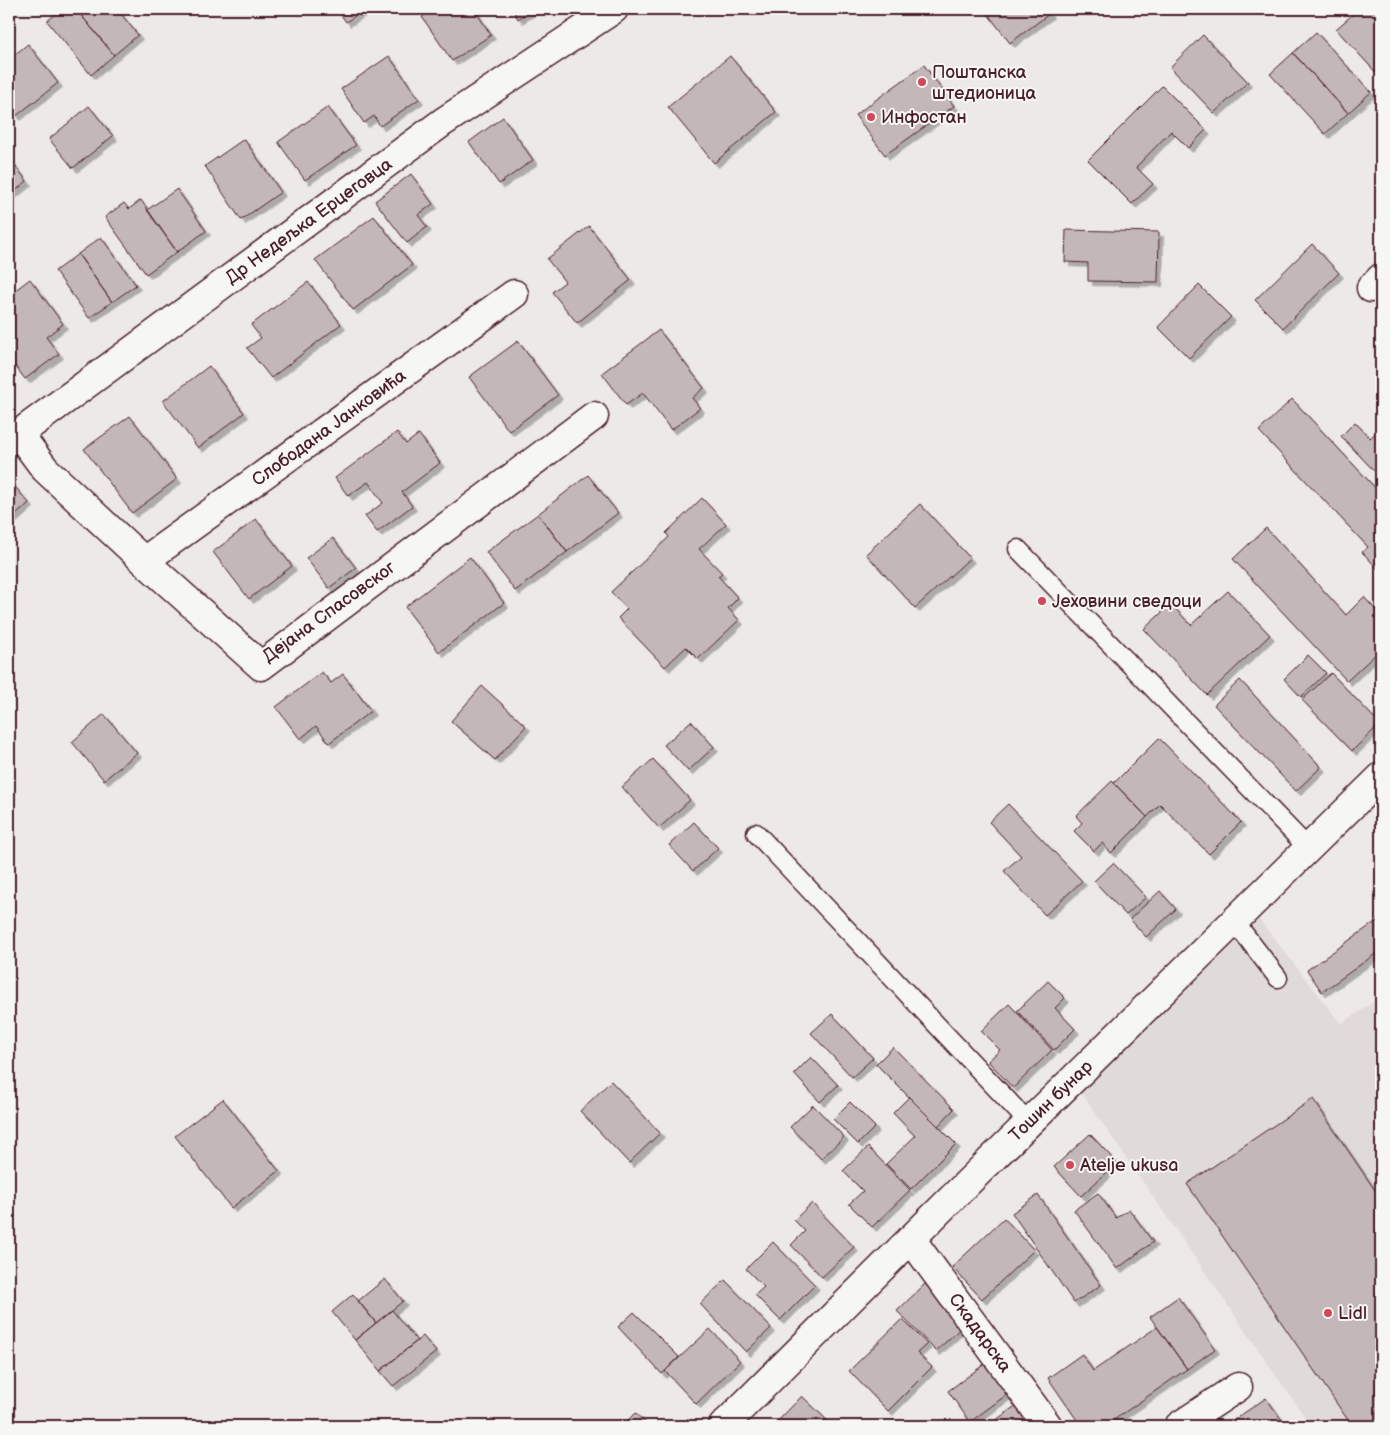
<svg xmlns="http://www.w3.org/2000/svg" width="1390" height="1435" font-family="'Balsamiq Sans',sans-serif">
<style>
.built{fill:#e0dad8}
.building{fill:#c4b7b7;stroke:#4a1f2b;filter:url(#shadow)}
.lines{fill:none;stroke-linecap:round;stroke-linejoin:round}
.lane-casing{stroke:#4a1f2b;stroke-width:21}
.street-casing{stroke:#4a1f2b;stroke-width:31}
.secondary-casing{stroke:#4a1f2b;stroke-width:31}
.lane{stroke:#f6f6f2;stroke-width:18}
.street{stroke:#f6f6f2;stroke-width:28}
.secondary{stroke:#f6f6f2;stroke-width:28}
.poi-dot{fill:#d1495b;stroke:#f6f6f2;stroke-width:2}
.labels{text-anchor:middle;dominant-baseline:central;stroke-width:4;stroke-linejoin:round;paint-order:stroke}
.poi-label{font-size:18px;fill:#4a1f2b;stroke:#f6f6f2;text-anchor:start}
.street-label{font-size:18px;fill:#4a1f2b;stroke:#f6f6f2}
</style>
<defs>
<filter id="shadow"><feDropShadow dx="4.5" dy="4.5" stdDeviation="0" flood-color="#0004"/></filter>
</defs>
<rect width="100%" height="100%" fill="#ece9e6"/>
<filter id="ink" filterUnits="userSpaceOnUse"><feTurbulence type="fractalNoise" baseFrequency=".02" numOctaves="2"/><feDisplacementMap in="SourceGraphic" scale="10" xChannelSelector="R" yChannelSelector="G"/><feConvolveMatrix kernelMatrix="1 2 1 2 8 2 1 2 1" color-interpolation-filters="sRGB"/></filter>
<g filter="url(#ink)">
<!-- built -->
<path class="built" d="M 1258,918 L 1341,1024 L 1381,997 L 1381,1426 L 1311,1426 L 1081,1092 Z"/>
<!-- building -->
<path class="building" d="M 62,9 L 76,9 L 114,55 L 91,75 L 47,21 Z
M 76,9 L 117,9 L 138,35 L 114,55 Z
M 337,9 L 365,9 L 346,22 Z
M 434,9 L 474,9 L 491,35 L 452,61 L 422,17 Z
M 512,9 L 534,9 L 518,19 Z
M 984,9 L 1045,9 L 1049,14 L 1010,43 Z
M 1359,9 L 1381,9 L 1381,78 L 1336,29 Z
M 1316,32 L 1371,92 L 1348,113 L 1293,53 Z
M 1203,35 L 1248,82 L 1214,113 L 1170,67 Z
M 28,44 L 58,83 L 16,116 L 9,107 L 9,59 Z
M 1293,53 L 1348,113 L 1325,134 L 1270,74 Z
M 389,56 L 419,99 L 380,126 L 374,116 L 364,123 L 341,89 Z
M 730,56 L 776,112 L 714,163 L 668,107 Z
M 924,65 L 954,106 L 885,155 L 855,115 Z
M 1162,86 L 1206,130 L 1188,148 L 1171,131 L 1136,167 L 1153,184 L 1132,204 L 1088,160 Z
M 89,106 L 113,136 L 73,168 L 49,139 Z
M 328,107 L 356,145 L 305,180 L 278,142 Z
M 503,117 L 533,160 L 499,184 L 469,142 Z
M 244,139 L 281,192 L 241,220 L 205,166 Z
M 9,158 L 27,181 L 9,196 Z
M 411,174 L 433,204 L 418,215 L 427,227 L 407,243 L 375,201 Z
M 177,189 L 206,231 L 177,252 L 147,210 Z
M 141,200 L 177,252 L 146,274 L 105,217 L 124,203 L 129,209 Z
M 374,216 L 412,265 L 353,310 L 315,260 Z
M 589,226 L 631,280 L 577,323 L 552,292 L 565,282 L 547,259 Z
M 1066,230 L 1159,232 L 1158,282 L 1088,281 L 1088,263 L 1065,262 Z
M 101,237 L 136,285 L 112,302 L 78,254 Z
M 1312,244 L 1339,273 L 1283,328 L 1255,300 Z
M 78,254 L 112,302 L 89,318 L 55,271 Z
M 30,279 L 63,324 L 46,337 L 59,354 L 25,379 L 9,358 L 9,284 L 14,291 Z
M 308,282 L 341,324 L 271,378 L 247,348 L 261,338 L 251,325 Z
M 1199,285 L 1231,317 L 1189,358 L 1158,327 Z
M 659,330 L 704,388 L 692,398 L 700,408 L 671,430 L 643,393 L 626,405 L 602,373 Z
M 518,341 L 558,395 L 509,431 L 469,377 Z
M 209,366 L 244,413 L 198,448 L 163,401 Z
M 1292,399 L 1381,494 L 1381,572 L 1362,552 L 1368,547 L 1259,431 Z
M 130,416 L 177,479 L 132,513 L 84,449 Z
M 1355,422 L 1370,438 L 1381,428 L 1381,475 L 1380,477 L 1341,436 Z
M 397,432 L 406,444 L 419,434 L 440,463 L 402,492 L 412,506 L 377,532 L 365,516 L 383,503 L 368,482 L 348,496 L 335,478 Z
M 588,475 L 618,513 L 567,552 L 538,514 Z
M 9,480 L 29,503 L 9,521 Z
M 702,498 L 726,524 L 699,549 L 722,573 L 718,576 L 738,598 L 728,608 L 739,620 L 698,659 L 686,647 L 665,667 L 618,618 L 627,609 L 611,592 L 669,537 L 666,533 Z
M 920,504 L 970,558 L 915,608 L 866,554 Z
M 538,514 L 567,552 L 515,591 L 486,552 Z
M 256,519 L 292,566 L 249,599 L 213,552 Z
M 1266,528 L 1346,615 L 1364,597 L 1381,616 L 1381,649 L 1347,681 L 1233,559 Z
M 333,538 L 356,568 L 329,588 L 306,558 Z
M 470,557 L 504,603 L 439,652 L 405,607 Z
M 1228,591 L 1270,635 L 1207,695 L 1144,629 L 1171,604 L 1191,625 Z
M 1308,655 L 1326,673 L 1301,697 L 1284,679 Z
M 322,672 L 331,683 L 343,674 L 371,711 L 329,743 L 316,726 L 300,739 L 276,707 Z
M 1331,673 L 1380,724 L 1352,751 L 1302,700 Z
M 1240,680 L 1321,767 L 1296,791 L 1214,705 Z
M 482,686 L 526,726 L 495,760 L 451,721 Z
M 104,714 L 137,753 L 104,780 L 72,742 Z
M 691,721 L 714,747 L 688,771 L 664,745 Z
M 1159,738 L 1241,822 L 1209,854 L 1160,804 L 1147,817 L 1114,783 Z
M 653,759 L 690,800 L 659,828 L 622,787 Z
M 1112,781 L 1147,817 L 1111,853 L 1102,843 L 1094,851 L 1074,831 L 1082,823 L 1076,816 Z
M 1008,804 L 1082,881 L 1045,915 L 1004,871 L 1021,856 L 989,822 Z
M 694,822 L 718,848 L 693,871 L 669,845 Z
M 1113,863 L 1146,897 L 1126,915 L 1094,881 Z
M 1160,891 L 1176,909 L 1146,937 L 1130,919 Z
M 1381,918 L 1381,950 L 1322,992 L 1307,970 Z
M 1048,981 L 1065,998 L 1055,1008 L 1075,1029 L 1054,1050 L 1017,1011 Z
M 1009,1004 L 1052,1050 L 1013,1088 L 988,1061 L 1000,1050 L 981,1031 Z
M 832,1014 L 873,1058 L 852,1077 L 811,1033 Z
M 893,1047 L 954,1109 L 938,1126 L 876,1064 Z
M 811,1057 L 838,1085 L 820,1102 L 794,1074 Z
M 611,1081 L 660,1133 L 629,1163 L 580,1111 Z
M 909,1097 L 956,1144 L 911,1189 L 886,1164 L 915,1136 L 893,1113 Z
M 223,1099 L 279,1171 L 231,1208 L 175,1136 Z
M 1313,1099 L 1381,1199 L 1381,1426 L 1352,1426 L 1187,1184 Z
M 850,1102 L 875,1127 L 858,1144 L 833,1119 Z
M 813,1105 L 844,1137 L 821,1159 L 790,1127 Z
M 1090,1134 L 1117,1163 L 1081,1196 L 1054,1167 Z
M 868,1147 L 910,1190 L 872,1227 L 849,1204 L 863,1191 L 843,1171 Z
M 1098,1193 L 1116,1218 L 1129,1209 L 1153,1242 L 1117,1269 L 1074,1210 Z
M 1038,1195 L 1101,1285 L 1074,1303 L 1012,1213 Z
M 812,1203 L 854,1247 L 822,1277 L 791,1245 L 805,1231 L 794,1220 Z
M 1004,1218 L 1034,1250 L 982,1299 L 952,1267 Z
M 773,1242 L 815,1285 L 780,1320 L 755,1295 L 764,1287 L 746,1269 Z
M 385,1279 L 403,1301 L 376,1323 L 358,1301 Z
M 725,1280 L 771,1328 L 746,1352 L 700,1304 Z
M 925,1284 L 965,1324 L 936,1351 L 897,1311 Z
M 353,1294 L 376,1323 L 355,1340 L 332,1312 Z
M 1178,1297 L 1215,1349 L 1187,1369 L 1150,1317 Z
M 392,1310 L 417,1341 L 380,1371 L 355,1340 Z
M 634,1312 L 679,1357 L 662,1374 L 618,1327 Z
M 902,1319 L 927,1344 L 917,1353 L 932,1367 L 888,1411 L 849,1371 Z
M 1157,1327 L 1187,1369 L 1105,1426 L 1081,1426 L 1048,1378 L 1082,1354 L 1093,1371 Z
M 710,1329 L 740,1361 L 696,1404 L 665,1371 Z
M 423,1336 L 436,1352 L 393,1386 L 380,1371 Z
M 986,1363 L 1009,1393 L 970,1422 L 948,1391 Z
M 802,1396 L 833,1426 L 773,1426 Z
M 1266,1398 L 1286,1426 L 1225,1426 Z
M 1018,1404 L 1034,1426 L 988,1426 Z
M 635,1413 L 649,1426 L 622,1426 Z"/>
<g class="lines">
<!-- lane casing -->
<g class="lane-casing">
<path id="lane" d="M 1018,549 L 1309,849
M 756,833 L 1029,1123
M 1235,922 L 1278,978"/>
</g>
<!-- street casing -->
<g class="street-casing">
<path id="street" d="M 1371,288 L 1381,278
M 19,434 L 45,469 L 144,561 L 261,666 L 594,416
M 9,441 L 443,122 L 614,9
M 144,561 L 514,294
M 911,1239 L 1048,1426
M 1179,1426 L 1238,1387"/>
</g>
<!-- secondary casing -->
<g class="secondary-casing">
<path id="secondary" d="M 723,1426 L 946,1204 L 1381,777"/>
</g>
<!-- lane -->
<use href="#lane" class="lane"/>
<!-- street -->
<use href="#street" class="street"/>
<!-- secondary -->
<use href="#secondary" class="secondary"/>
</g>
</g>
<!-- markers -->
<g class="poi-dot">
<circle cx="922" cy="82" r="5"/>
<circle cx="871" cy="117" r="5"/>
<circle cx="1042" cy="601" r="5"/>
<circle cx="1070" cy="1165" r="5"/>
<circle cx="1328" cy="1313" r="5"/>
</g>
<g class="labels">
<!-- poi labels -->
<g class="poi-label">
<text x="932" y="72">Поштанска<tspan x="932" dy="21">штедионица</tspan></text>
<text x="881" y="117">Инфостан</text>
<text x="1052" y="601">Јеховини сведоци</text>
<text x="1080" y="1165">Atelje ukusa</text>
<text x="1338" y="1313">Lidl</text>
</g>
<!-- street labels -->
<g class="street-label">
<text transform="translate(309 221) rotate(-36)">Др Недељка Ерцеговца</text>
<text transform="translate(329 428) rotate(-36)">Слободана Јанковића</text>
<text transform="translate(329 612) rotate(-36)">Дејана Спасовског</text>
<text transform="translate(1051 1101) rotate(-44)">Тошин бунар</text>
<text transform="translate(980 1333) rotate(54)">Скадарска</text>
</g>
</g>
<!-- margin -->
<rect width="1390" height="1435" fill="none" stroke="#f6f6f2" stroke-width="30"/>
<rect x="15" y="15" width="1360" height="1405" fill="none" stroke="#4a1f2b" stroke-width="2" filter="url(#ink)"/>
</svg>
